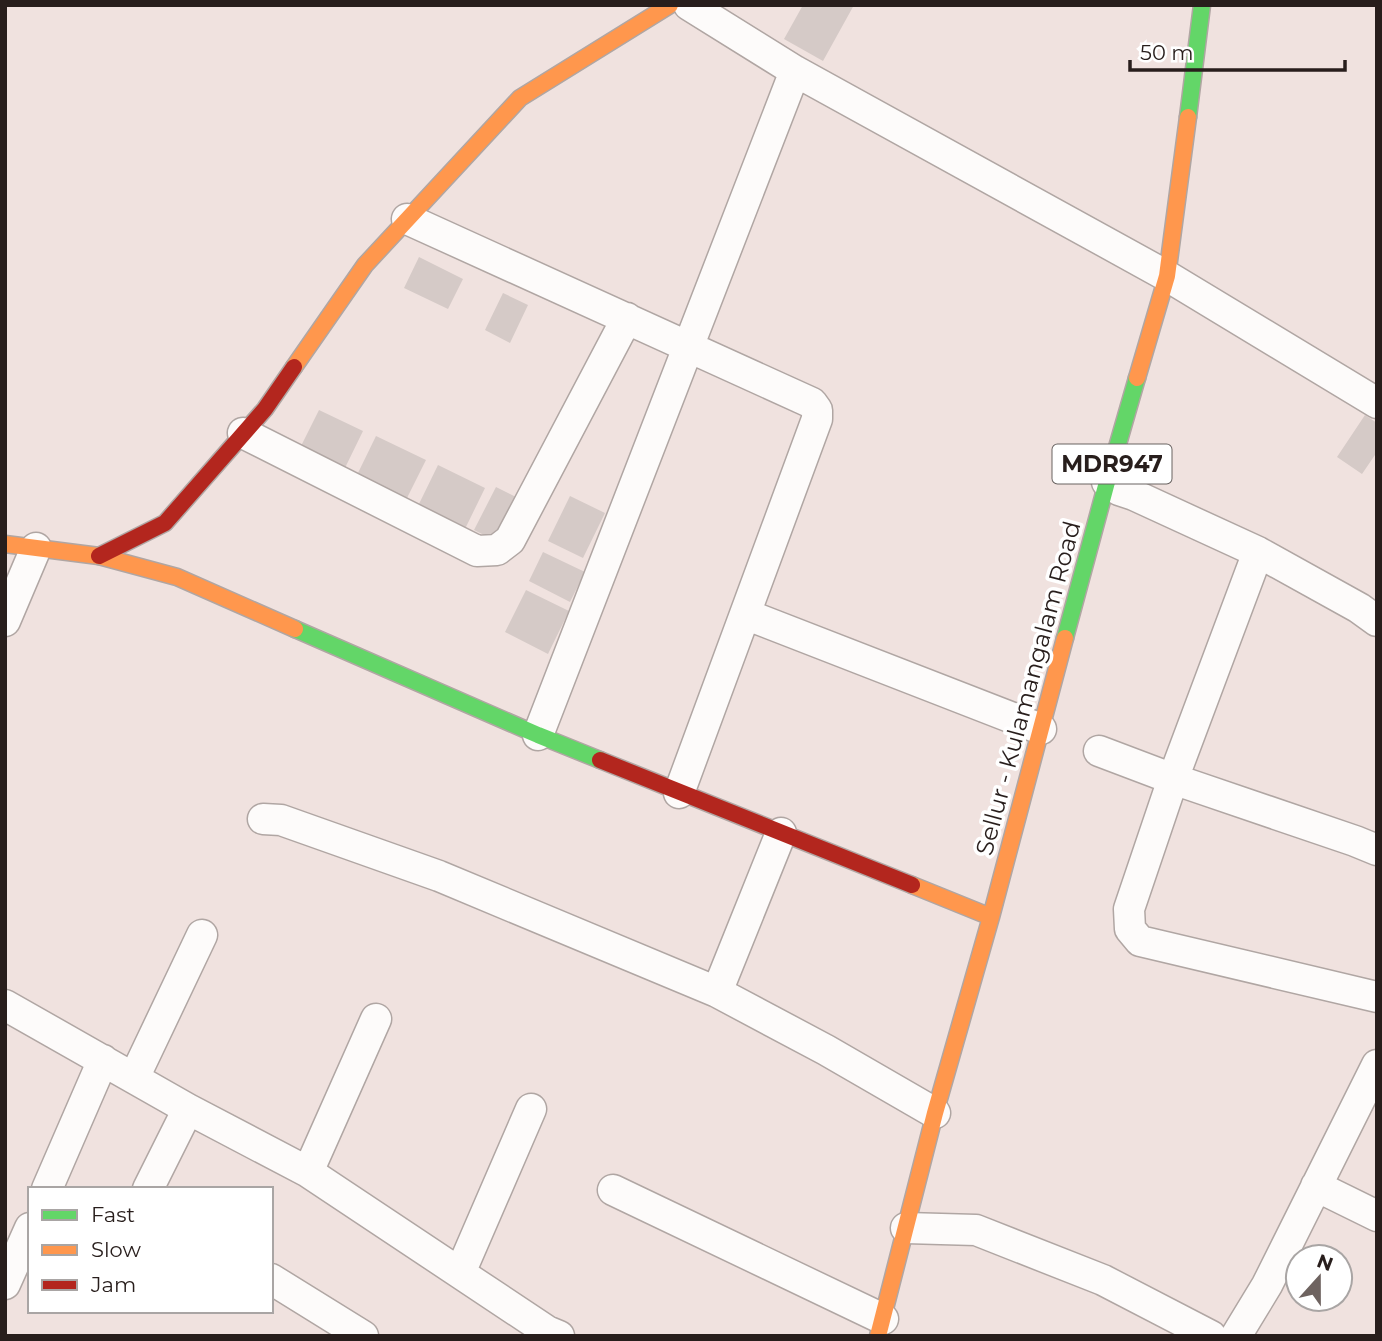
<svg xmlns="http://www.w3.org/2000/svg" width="1382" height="1341" font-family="Montserrat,sans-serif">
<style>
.building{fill:#d5cac7}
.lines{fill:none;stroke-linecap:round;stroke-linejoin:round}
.street-casing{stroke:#b0a6a3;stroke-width:33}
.fast-casing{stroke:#b0a6a3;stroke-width:19}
.slow-casing{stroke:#b0a6a3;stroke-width:19}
.jam-casing{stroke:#b0a6a3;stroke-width:19}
.street{stroke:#fdfbfa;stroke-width:30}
.fast{stroke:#63d668;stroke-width:16}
.slow{stroke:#ff974d;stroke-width:16}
.jam{stroke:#b3261e;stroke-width:16}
.labels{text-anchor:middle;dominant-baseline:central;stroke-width:7;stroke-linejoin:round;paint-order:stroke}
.shield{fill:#fff;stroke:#686260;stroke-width:2}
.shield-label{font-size:23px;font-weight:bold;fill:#281e1c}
.street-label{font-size:24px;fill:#281e1c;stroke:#fff}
</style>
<rect width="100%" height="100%" fill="#f0e2df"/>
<!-- building -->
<path class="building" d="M 803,5 L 854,5 L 823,61 L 784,39 Z
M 419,257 L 463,279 L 448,309 L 404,288 Z
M 503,293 L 528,305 L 510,343 L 485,330 Z
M 319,410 L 363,431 L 343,472 L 299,450 Z
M 1365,415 L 1377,423 L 1377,452 L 1362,474 L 1337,457 Z
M 376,436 L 426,460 L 406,500 L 357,475 Z
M 438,465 L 485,488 L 464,531 L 417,508 Z
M 496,487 L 522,500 L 500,543 L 474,530 Z
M 570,496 L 605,513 L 583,558 L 548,541 Z
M 543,552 L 585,572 L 570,602 L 529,581 Z
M 526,590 L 569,611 L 548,654 L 505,632 Z"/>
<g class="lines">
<!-- street casing -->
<g class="street-casing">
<path id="street" d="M 689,5 L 795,71 L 1167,276 L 1377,403
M 407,219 L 812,403 L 817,410 L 817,419 L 679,793
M 243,433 L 477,551 L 497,550 L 510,540 L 627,318
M 1107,482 L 1119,490 L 1134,495 L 1258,552 L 1359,608 L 1377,621
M 1258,552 L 1173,779 L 1129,909 L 1130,929 L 1140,941 L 1377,997
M 745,614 L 1041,729
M 5,621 L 36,548
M 538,735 L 795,71
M 1099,751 L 1173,779 L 1355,841 L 1377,850
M 263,819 L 281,820 L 439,876 L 717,992 L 781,833
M 717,992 L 826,1050 L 935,1113
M 5,1005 L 188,1109 L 148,1189
M 134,1078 L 202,935
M 188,1109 L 308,1172 L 547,1331 L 559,1336
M 308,1172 L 376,1019
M 1316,1186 L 1377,1216
M 47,1189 L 103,1060
M 613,1190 L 883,1319
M 906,1228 L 976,1230 L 1103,1280 L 1211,1336
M 460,1273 L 531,1109
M 271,1279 L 363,1336
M 5,1284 L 30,1228
M 1236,1336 L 1267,1285 L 1377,1065"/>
</g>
<!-- fast casing -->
<g class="fast-casing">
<path id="fast" d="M 1188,117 L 1202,5
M 295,629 L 538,735 L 600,760
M 1065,638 L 1107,482 L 1137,378"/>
</g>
<!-- slow casing -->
<g class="slow-casing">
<path id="slow" d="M 294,367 L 365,265 L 520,98 L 670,5
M 1137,378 L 1167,276 L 1188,117
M 5,544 L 99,556 L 177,577 L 295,629
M 912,885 L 991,917 L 1065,638
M 878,1336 L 935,1113 L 991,917"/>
</g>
<!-- jam casing -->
<g class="jam-casing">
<path id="jam" d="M 99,556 L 165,523 L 265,409 L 294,367
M 600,760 L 912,885"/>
</g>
<!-- street -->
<use href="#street" class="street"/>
<!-- fast -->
<use href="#fast" class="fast"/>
<!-- slow -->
<use href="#slow" class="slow"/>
<!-- jam -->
<use href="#jam" class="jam"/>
</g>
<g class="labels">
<!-- shield labels -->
<rect class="shield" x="1052.5" y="444.5" width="119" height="39" rx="5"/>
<g class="shield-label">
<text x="1112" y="464">MDR947</text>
</g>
<!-- street labels -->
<g class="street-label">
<text transform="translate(1028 688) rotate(-75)">Sellur - Kulamangalam Road</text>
</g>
</g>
<!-- border -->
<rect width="1382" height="1341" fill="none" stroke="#281e1c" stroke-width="14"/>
<!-- legend -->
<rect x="28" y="1187" width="245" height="126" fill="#ffffff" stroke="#a9a5a4" stroke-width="2"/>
<rect x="42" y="1210" width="35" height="10" fill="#63d668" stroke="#a9a5a4" stroke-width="2"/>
<text x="91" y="1222" font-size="21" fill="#281e1c">Fast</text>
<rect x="42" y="1245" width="35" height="10" fill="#ff974d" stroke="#a9a5a4" stroke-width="2"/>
<text x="91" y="1257" font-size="21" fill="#281e1c">Slow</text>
<rect x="42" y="1280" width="35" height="10" fill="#b3261e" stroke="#a9a5a4" stroke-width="2"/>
<text x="91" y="1292" font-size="21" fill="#281e1c">Jam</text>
<!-- north arrow -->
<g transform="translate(1319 1278) rotate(21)"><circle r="33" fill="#ffffff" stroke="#a9a5a4" stroke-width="2"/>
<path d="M0-5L12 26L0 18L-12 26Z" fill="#6e6360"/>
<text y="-10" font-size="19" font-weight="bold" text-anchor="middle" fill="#281e1c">N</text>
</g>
<!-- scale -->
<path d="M1130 60v10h215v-10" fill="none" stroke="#281e1c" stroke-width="3.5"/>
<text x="1140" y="60" font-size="21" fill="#281e1c" stroke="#ffffff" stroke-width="5" paint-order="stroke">50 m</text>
</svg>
